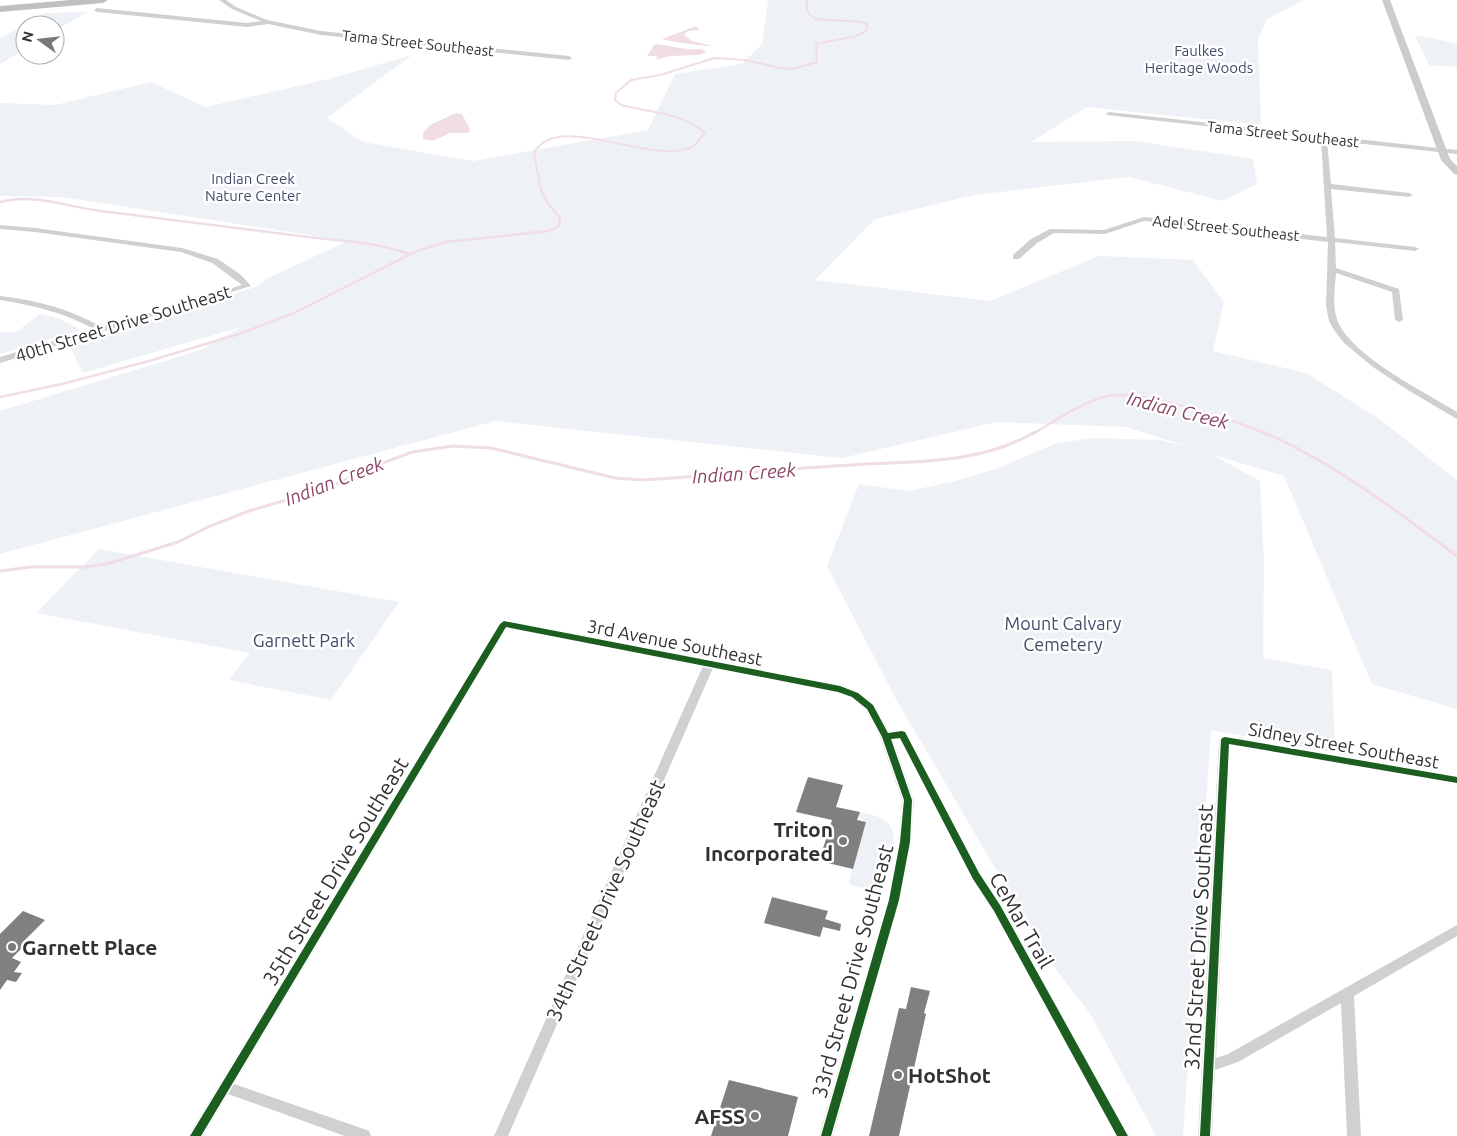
<svg xmlns="http://www.w3.org/2000/svg" width="1457" height="1136" font-family="Ubuntu,sans-serif">
<style>
.green{fill:#eef1f5}
.water{fill:#f0dde6}
.lines{fill:none;stroke-linecap:round;stroke-linejoin:round}
.stream-far2{stroke:#f0dde6;stroke-width:2}
.stream-far1{stroke:#f0dde6;stroke-width:2.5}
.stream{stroke:#f0dde6;stroke-width:3}
.building{fill:#808080}
.street{fill:#d0d0d0;fill-rule:evenodd}
.secondary{fill:#ccc;fill-rule:evenodd}
.highway{fill:#c0c0c0;fill-rule:evenodd}
.cycleway-casing{stroke:#fff;stroke-width:3}
.cycleway{fill:#1b5e20;fill-rule:evenodd}
.poi-dot{fill:#797979;stroke:#fff;stroke-width:2}
.labels{text-anchor:middle;dominant-baseline:central;stroke-width:5;stroke-linejoin:round;paint-order:stroke}
.far-street-label{font-size:15px;fill:#313131;stroke:#fff}
.far-park-label{font-size:15px;fill:#414e6a;stroke:#fff}
.street-label{font-size:18px;fill:#313131;stroke:#fff}
.park-label{font-size:18px;fill:#414e6a;stroke:#fff}
.water-label{font-size:19px;font-style:italic;fill:#8d4565;stroke:#fff}
.near-poi-label{font-size:21px;font-weight:bold;fill:#313131;stroke:#fff;text-anchor:end}
.near-street-label{font-size:21px;fill:#313131;stroke:#fff}
</style>
<rect width="100%" height="100%" fill="#fff"/>
<!-- green -->
<path class="green" d="M 768,0 L 1304,0 L 1267,19 L 1258,39 L 1261,125 L 1087,107 L 1031,142 L 1136,141 L 1253,159 L 1257,184 L 1223,201 L 1129,177 L 974,195 L 875,219 L 815,280 L 990,301 L 1099,256 L 1193,260 L 1224,302 L 1213,351 L 1306,373 L 1378,418 L 1457,480 L 1457,709 L 1372,684 L 1284,476 L 1211,454 L 1260,481 L 1264,561 L 1263,658 L 1332,670 L 1335,753 L 1211,730 L 1183,1136 L 1156,1136 L 1091,1015 L 1049,960 L 896,699 L 827,566 L 859,484 L 908,491 L 952,482 L 998,468 L 1057,443 L 1095,438 L 1159,440 L 1187,446 L 1125,427 L 997,422 L 842,458 L 495,421 L 0,554 L 0,411 L 201,350 L 241,327 L 83,373 L 69,345 L 259,286 L 268,278 L 348,241 L 62,197 L 0,196 L 0,103 L 55,105 L 151,82 L 205,107 L 325,80 L 412,55 L 327,118 L 363,142 L 473,161 L 648,130 L 675,74 L 742,64 L 762,44 Z
M 87,12 L 55,31 L 55,25 L 25,25 L 25,49 L 0,64 L 0,39 L 45,13 Z
M 1415,36 L 1427,37 L 1457,44 L 1457,67 L 1429,65 Z
M 40,314 L 58,318 L 81,330 L 0,354 L 0,332 L 16,332 Z
M 99,549 L 399,602 L 331,700 L 229,680 L 250,653 L 36,613 Z
M 860,812 C 867,814 876,815 883,819 C 904,832 888,866 883,885 L 879,890 L 870,890 L 851,885 L 849,882 L 866,822 L 858,817 Z"/>
<!-- water -->
<path class="water" d="M 696,26 L 699,30 L 688,31 L 684,35 L 692,41 L 713,46 C 708,47 666,41 662,39 Z
M 657,44 L 687,49 L 701,49 L 706,52 L 699,55 L 670,56 L 655,60 L 658,58 L 656,56 L 647,56 L 654,45 Z
M 456,113 L 462,114 L 470,129 L 469,133 L 450,133 L 433,141 L 423,139 L 423,133 L 430,125 Z"/>
<g class="lines">
<!-- stream-far2 -->
<path class="stream-far2" d="M 541,191 L 534,153 C 557,110 650,166 692,147 C 697,144 701,137 705,133 C 684,113 648,112 621,105 L 615,100 L 616,93 L 631,80 L 660,75 L 715,58 L 746,60 L 779,68 L 792,69 L 817,62 L 816,44 L 856,36 L 866,31 L 868,25 L 862,22 L 816,19 C 807,14 806,10 807,0"/>
<!-- stream-far1 -->
<path class="stream-far1" d="M 0,202 C 33,193 68,207 101,211 C 170,220 239,228 308,237 C 341,241 378,242 409,254
M 0,397 L 62,384 L 149,361 L 242,333 L 294,313 L 417,251 L 446,242 L 549,231 L 559,226 L 560,218 L 547,202 L 541,190
M 1033,434 C 1055,421 1079,404 1104,397 C 1136,387 1234,420 1266,434"/>
<!-- stream -->
<path class="stream" d="M 1263,432 C 1335,463 1395,510 1457,556
M 0,571 L 30,567 L 86,567 L 107,564 L 178,542 L 208,527 L 249,511 L 330,487 L 367,469 L 412,452 L 453,446 L 491,448 L 615,478 L 643,480 C 712,476 781,469 851,465 C 913,461 979,465 1035,432"/>
</g>
<!-- building -->
<path class="building" d="M 808,777 L 843,785 L 836,807 L 860,812 L 857,820 L 866,822 L 853,869 L 819,861 L 832,820 L 796,812 Z
M 772,897 L 828,911 L 825,919 L 841,924 L 840,931 L 823,927 L 820,937 L 764,923 Z
M 23,911 L 45,920 L 24,941 L 27,943 L 12,958 L 21,962 L 14,972 L 22,973 L 16,982 L 7,980 L 0,990 L 0,934 Z
M 911,987 L 930,991 L 924,1013 L 926,1014 L 899,1136 L 869,1136 L 899,1008 L 906,1009 Z
M 729,1080 L 798,1097 L 788,1136 L 711,1136 Z"/>
<g class="lines">
<!-- street -->
<path class="street" d="M 219,0 L 226,0 L 236,7 L 267,20 L 321,31 L 569,56 L 572,58 L 569,60 L 321,35 L 268,24 L 247,27 L 97,12 L 94,10 L 97,8 L 247,23 L 261,21 L 232,9 Z
M 1109,112 L 1457,150 L 1457,154 L 1327,140 L 1331,184 L 1409,193 L 1413,195 L 1409,197 L 1331,189 L 1335,238 L 1415,247 L 1419,249 L 1415,251 L 1335,242 L 1336,268 L 1399,289 L 1403,320 L 1399,322 L 1395,320 L 1392,292 L 1336,273 C 1335,288 1332,304 1337,319 C 1349,355 1425,392 1457,412 L 1457,419 L 1406,389 L 1373,367 L 1344,343 L 1334,330 L 1329,321 L 1326,306 L 1328,242 L 1144,221 L 1105,234 L 1054,233 L 1037,243 L 1019,259 L 1013,259 L 1013,255 L 1031,239 L 1050,229 L 1104,230 L 1144,217 L 1327,237 L 1321,139 L 1107,115 L 1106,114 Z
M 0,225 L 35,228 L 182,248 L 218,259 L 241,275 L 251,286 L 0,363 L 0,357 L 94,329 C 65,313 33,305 0,300 L 0,296 C 36,300 70,309 102,327 L 242,285 L 212,263 L 181,252 L 35,232 L 0,229 Z
M 504,620 L 840,685 L 859,692 L 874,704 L 892,737 L 914,800 L 911,842 L 900,900 L 833,1136 L 819,1136 L 888,900 L 899,842 L 902,800 L 880,737 L 866,710 L 851,698 L 838,692 L 713,668 L 508,1136 L 494,1136 L 703,666 L 507,628 L 234,1084 L 364,1129 L 369,1131 L 371,1136 L 345,1136 L 228,1094 L 203,1136 L 188,1136 L 499,624 Z
M 1225,736 L 1457,776 L 1457,784 L 1230,745 L 1216,1058 L 1228,1054 L 1457,925 L 1457,936 L 1354,996 L 1361,1136 L 1347,1136 L 1341,1003 L 1238,1062 L 1215,1070 L 1212,1136 L 1198,1136 L 1219,740 L 1221,737 Z"/>
<!-- secondary -->
<path class="secondary" d="M 1382,0 L 1390,0 L 1450,159 L 1457,166 L 1457,175 L 1454,174 L 1441,160 Z"/>
<!-- highway -->
<path class="highway" d="M 70,0 L 108,0 L 103,3 L 0,12 L 0,6 Z"/>
<!-- cycleway casing -->
<g class="cycleway-casing">
<path id="cycleway" d="M 504,621 L 840,686 L 858,693 L 873,705 L 888,733 L 902,731 L 905,732 L 979,873 L 1000,905 L 1128,1136 L 1117,1136 L 994,911 L 973,879 L 900,738 L 891,739 L 912,800 L 910,842 L 899,900 L 831,1136 L 821,1136 L 889,900 L 900,842 L 904,800 L 882,737 L 867,709 L 852,697 L 838,692 L 506,627 L 201,1136 L 190,1136 L 500,624 Z
M 1225,737 L 1457,777 L 1457,783 L 1229,744 L 1210,1136 L 1200,1136 L 1221,740 L 1222,738 Z"/>
</g>
<!-- cycleway -->
<use href="#cycleway" class="cycleway"/>
</g>
<!-- markers -->
<g class="poi-dot">
<circle cx="843" cy="841" r="5"/>
<circle cx="12" cy="947" r="5"/>
<circle cx="898" cy="1075" r="5"/>
<circle cx="755" cy="1116" r="5"/>
</g>
<g class="labels">
<!-- far-street labels -->
<g class="far-street-label">
<text transform="translate(418 43) rotate(6)">Tama Street Southeast</text>
<text transform="translate(1283 134) rotate(6)">Tama Street Southeast</text>
<text transform="translate(1226 228) rotate(6)">Adel Street Southeast</text>
</g>
<!-- far-park labels -->
<g class="far-park-label">
<text x="1199" y="50">Faulkes<tspan x="1199" dy="17">Heritage Woods</tspan></text>
<text x="253" y="178">Indian Creek<tspan x="253" dy="17">Nature Center</tspan></text>
</g>
<!-- street labels -->
<g class="street-label">
<text transform="translate(123 323) rotate(-17)">40th Street Drive Southeast</text>
<text transform="translate(675 642) rotate(11)">3rd Avenue Southeast</text>
<text transform="translate(1344 745) rotate(10)">Sidney Street Southeast</text>
</g>
<!-- park labels -->
<g class="park-label">
<text x="1063" y="623">Mount Calvary<tspan x="1063" dy="21">Cemetery</tspan></text>
<text x="304" y="640">Garnett Park</text>
</g>
<!-- water labels -->
<g class="water-label">
<text transform="translate(1178 410) rotate(14)">Indian Creek</text>
<text transform="translate(744 473) rotate(-4)">Indian Creek</text>
<text transform="translate(334 481) rotate(-21)">Indian Creek</text>
</g>
<!-- near-poi labels -->
<g class="near-poi-label">
<text x="833" y="829">Triton<tspan x="833" dy="24">Incorporated</tspan></text>
<text x="22" y="947" text-anchor="start">Garnett Place</text>
<text x="908" y="1075" text-anchor="start">HotShot</text>
<text x="745" y="1116">AFSS</text>
</g>
<!-- near-street labels -->
<g class="near-street-label">
<text transform="translate(335 871) rotate(-59)">35th Street Drive Southeast</text>
<text transform="translate(605 900) rotate(-66)">34th Street Drive Southeast</text>
<text transform="translate(1022 920) rotate(60)">CeMar Trail</text>
<text transform="translate(1198 937) rotate(-87)">32nd Street Drive Southeast</text>
<text transform="translate(852 971) rotate(-75)">33rd Street Drive Southeast</text>
</g>
</g>
<!-- north arrow -->
<g transform="translate(40 40) rotate(285)"><circle r="24" fill="#ffffff" stroke="#adadad"/>
<path d="M0-4L9 19L0 12L-9 19Z" fill="#797979"/>
<text y="-8" font-size="14" font-weight="bold" text-anchor="middle" fill="#313131">N</text>
</g>
</svg>
